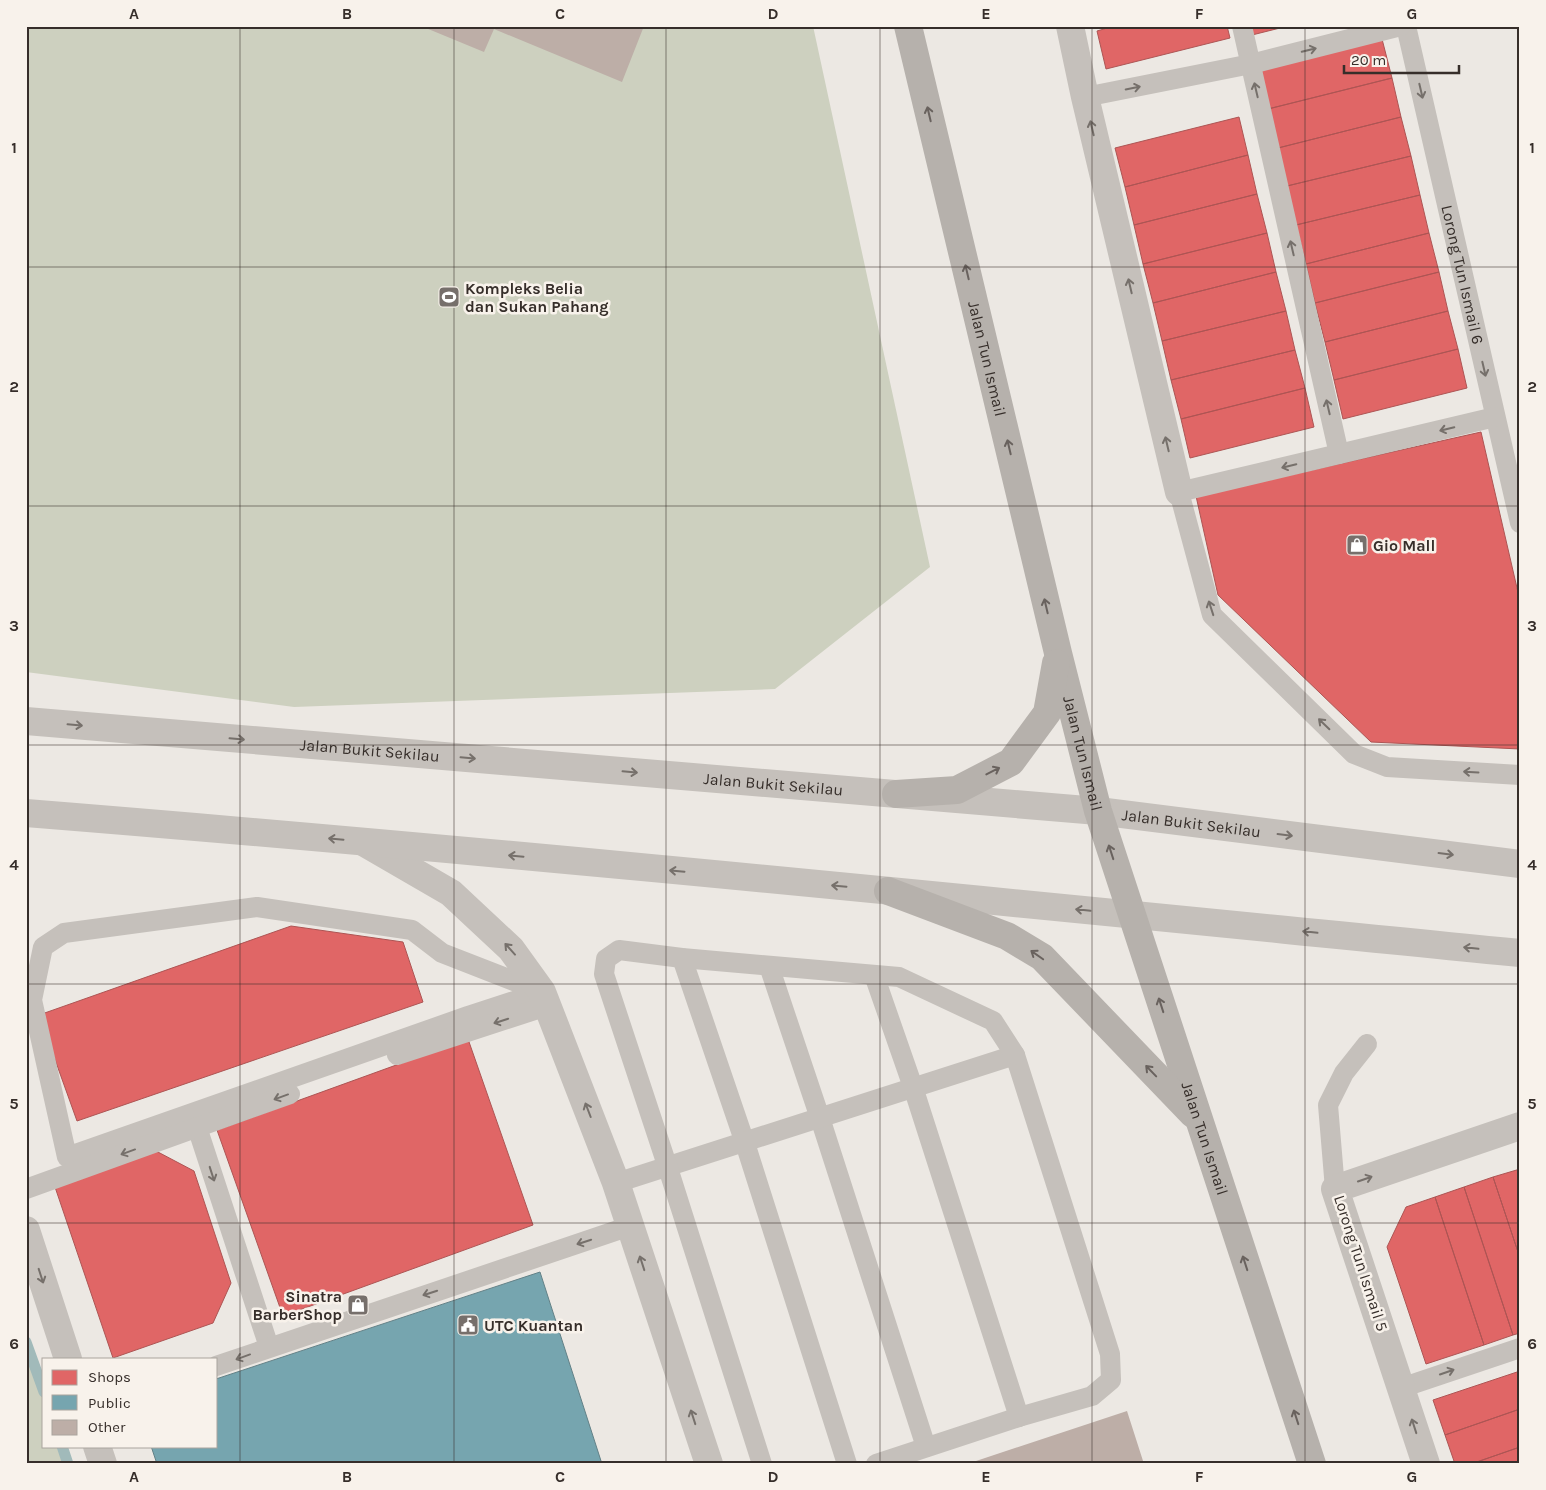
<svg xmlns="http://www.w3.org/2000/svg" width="1546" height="1490" font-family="Karla,sans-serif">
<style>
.green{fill:#cdd0bf}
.shops{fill:#e06666;stroke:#ad5554}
.public{fill:#76a5af;stroke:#638187}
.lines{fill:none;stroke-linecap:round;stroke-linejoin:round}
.stream{stroke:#a1baba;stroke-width:11}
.building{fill:#bdaea7}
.service{stroke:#c5c0bb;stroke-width:20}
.minor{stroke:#c5c0bb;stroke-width:28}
.tertiary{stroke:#c5c0bb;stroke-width:28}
.secondary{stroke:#b6b1ac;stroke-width:28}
.oneway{stroke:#76706b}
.oneway2{stroke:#69625e}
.grid{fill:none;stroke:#362e2a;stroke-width:1;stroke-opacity:0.55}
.labels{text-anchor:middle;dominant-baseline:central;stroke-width:5;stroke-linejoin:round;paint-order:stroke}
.street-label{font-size:16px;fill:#362e2a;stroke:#f8f2eb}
.poi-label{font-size:16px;font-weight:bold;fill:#362e2a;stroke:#f8f2eb;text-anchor:start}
.neatline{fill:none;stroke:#362e2a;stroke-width:2}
.grid-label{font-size:16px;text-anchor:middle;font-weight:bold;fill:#362e2a}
</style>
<rect width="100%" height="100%" fill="#ece8e3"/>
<!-- green -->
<path class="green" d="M 26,26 L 813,26 L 930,567 L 775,689 L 294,707 L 26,672 Z
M 26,1328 L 44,1383 L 44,1446 L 64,1446 L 69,1464 L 26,1464 Z"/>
<!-- shops -->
<path class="shops" d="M 1114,26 L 1227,26 L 1230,38 L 1106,69 L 1097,31 Z
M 1250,26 L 1288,26 L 1252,35 Z
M 1382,39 L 1392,78 L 1268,109 L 1259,71 Z
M 1392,78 L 1401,117 L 1278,148 L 1268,109 Z
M 1239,117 L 1248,155 L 1125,187 L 1115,148 Z
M 1401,117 L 1411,156 L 1287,186 L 1278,148 Z
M 1248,155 L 1257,194 L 1134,225 L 1125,187 Z
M 1411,156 L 1420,195 L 1296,225 L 1287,186 Z
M 1257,194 L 1267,233 L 1143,264 L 1134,225 Z
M 1420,195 L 1429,233 L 1306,264 L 1296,225 Z
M 1267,233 L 1276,272 L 1153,303 L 1143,264 Z
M 1429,233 L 1439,272 L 1315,303 L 1306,264 Z
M 1276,272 L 1286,311 L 1162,341 L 1153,303 Z
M 1439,272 L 1448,311 L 1325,342 L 1315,303 Z
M 1286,311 L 1295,350 L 1171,380 L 1162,341 Z
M 1448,311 L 1458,349 L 1334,380 L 1325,342 Z
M 1458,349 L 1467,388 L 1343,419 L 1334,380 Z
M 1295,350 L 1305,388 L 1181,419 L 1171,380 Z
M 1305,388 L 1314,427 L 1190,458 L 1181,419 Z
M 1481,432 L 1520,601 L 1520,749 L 1371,742 L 1218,595 L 1196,496 Z
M 291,926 L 403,942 L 423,1002 L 77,1121 L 39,1015 Z
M 468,1039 L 533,1225 L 283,1316 L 217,1130 Z
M 156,1151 L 194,1171 L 231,1283 L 213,1323 L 113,1358 L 55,1187 Z
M 1520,1169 L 1520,1258 L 1493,1177 Z
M 1493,1177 L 1520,1258 L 1520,1333 L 1513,1335 L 1464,1187 Z
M 1464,1187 L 1513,1335 L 1484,1345 L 1435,1197 Z
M 1435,1197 L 1484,1345 L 1426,1364 L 1387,1247 L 1406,1207 Z
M 1520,1371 L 1520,1409 L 1445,1435 L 1433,1400 Z
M 1520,1409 L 1520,1447 L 1471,1464 L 1455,1464 L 1445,1435 Z
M 1520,1447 L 1520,1464 L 1471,1464 Z"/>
<!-- public -->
<path class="public" d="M 540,1272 L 602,1464 L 157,1464 L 151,1446 L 216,1446 L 216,1379 Z"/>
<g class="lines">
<!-- stream -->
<path class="stream" d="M 26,1342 L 44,1392
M 62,1446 L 68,1464"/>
</g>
<!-- building -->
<path class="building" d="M 421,26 L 644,26 L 622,82 L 494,29 L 484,52 Z
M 1127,1411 L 1144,1464 L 970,1464 L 970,1463 Z"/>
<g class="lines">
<!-- service -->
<g class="service">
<path d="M 1242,26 L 1339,454"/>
<path id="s1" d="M 1406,26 L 1520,523"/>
<path d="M 1085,97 L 1251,64 L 1401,26"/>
<path d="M 1495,417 L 1179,492 L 1212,615 L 1354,754 L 1387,767 L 1520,775"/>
<path d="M 257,907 L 412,930 L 442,953 L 542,992 L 468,1016 L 67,1157 L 32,1000 L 43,947 L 64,933 Z"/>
<path d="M 682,958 L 745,1143 L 847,1464"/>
<path d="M 769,966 L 820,1118 L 926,1447"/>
<path d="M 874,975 L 913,1087 L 1019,1417"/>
<path d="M 397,1055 L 547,1006"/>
<path d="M 197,1127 L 269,1347"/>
<path d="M 616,1183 L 1015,1055 L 1110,1354 L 1111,1380 L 1092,1396 L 1019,1417 L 876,1464"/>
<path d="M 26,1189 L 290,1094"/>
<path d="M 1335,1189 L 1328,1105 L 1344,1073 L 1367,1044"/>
<path d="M 216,1366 L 630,1226"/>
<path d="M 1401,1388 L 1520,1348"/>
<path d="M 762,1464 L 668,1168 L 604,974 L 606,959 L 619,950 L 682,958 L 899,977 L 993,1021 L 1015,1055"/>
</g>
<!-- minor -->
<path class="minor" d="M 1070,26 L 1085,97 L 1179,492
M 363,842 L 451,893 L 511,949 L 542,992 L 616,1183 L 709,1464
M 26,1230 L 68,1359
M 97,1446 L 103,1464
M 1426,1464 L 1335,1189 L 1520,1126"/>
<!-- tertiary -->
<g class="tertiary">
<path id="s2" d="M 26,721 L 1098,811 L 1520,864"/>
<path d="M 26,813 C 525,853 1022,904 1520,953"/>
</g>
<!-- secondary -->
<g class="secondary">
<path id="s3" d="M 908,26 L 1058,653 L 1098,811 L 1312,1464"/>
<path d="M 896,794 L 957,790 L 1011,762 L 1047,713 L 1056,663"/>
<path d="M 888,891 L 1007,936 L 1042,957 L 1193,1114"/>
</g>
</g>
<!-- one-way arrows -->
<defs><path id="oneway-shaft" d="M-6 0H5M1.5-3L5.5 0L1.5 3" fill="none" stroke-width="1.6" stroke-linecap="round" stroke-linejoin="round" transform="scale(1.25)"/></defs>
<g class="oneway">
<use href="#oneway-shaft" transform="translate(1309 50) rotate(-14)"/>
<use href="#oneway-shaft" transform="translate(1133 88) rotate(-11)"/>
<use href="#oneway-shaft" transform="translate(1256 90) rotate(-103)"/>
<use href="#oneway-shaft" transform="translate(1421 91) rotate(77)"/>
<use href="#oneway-shaft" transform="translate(1092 128) rotate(-103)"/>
<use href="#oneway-shaft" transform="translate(1292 248) rotate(-103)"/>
<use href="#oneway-shaft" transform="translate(1130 286) rotate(-103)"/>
<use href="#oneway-shaft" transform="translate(1484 369) rotate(77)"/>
<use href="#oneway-shaft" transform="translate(1328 407) rotate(-103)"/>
<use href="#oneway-shaft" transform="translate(1447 429) rotate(167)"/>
<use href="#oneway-shaft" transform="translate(1167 444) rotate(-103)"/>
<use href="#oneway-shaft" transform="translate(1289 466) rotate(167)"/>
<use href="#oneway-shaft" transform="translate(1211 608) rotate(-108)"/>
<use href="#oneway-shaft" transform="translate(1324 724) rotate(-136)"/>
<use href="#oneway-shaft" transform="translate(75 725) rotate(5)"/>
<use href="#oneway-shaft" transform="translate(237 739) rotate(5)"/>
<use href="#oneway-shaft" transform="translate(468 758) rotate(5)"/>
<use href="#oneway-shaft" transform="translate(630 772) rotate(5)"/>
<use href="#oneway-shaft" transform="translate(1471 772) rotate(-177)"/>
<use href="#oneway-shaft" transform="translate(1285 835) rotate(7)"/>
<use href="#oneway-shaft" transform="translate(336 839) rotate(-175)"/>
<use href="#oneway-shaft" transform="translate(1446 854) rotate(7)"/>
<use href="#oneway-shaft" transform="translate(516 856) rotate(-175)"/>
<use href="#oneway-shaft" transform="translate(677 871) rotate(-175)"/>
<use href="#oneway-shaft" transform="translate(839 886) rotate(-175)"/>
<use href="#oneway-shaft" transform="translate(1083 910) rotate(-174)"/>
<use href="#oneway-shaft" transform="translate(1310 932) rotate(-174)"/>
<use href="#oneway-shaft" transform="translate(1471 948) rotate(-174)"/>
<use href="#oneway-shaft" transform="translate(510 949) rotate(-132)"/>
<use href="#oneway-shaft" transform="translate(501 1021) rotate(162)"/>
<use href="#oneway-shaft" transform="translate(281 1097) rotate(160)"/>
<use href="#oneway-shaft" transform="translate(588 1110) rotate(-111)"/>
<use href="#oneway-shaft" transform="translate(128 1152) rotate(160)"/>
<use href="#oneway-shaft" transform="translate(212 1174) rotate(72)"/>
<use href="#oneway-shaft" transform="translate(1365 1179) rotate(-19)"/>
<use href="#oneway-shaft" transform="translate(584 1242) rotate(162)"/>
<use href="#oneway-shaft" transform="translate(642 1263) rotate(-108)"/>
<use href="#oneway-shaft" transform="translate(41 1276) rotate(72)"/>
<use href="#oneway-shaft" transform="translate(430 1293) rotate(162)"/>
<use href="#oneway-shaft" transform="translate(243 1357) rotate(160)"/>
<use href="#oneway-shaft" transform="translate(1447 1372) rotate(-19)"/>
<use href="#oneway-shaft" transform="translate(693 1417) rotate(-108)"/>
<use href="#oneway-shaft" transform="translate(1414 1426) rotate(-108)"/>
</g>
<g class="oneway2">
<use href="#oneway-shaft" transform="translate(929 114) rotate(-103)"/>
<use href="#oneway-shaft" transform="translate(967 272) rotate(-103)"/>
<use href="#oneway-shaft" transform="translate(1009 447) rotate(-103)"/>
<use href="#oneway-shaft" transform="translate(1046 606) rotate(-103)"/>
<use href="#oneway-shaft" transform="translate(993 771) rotate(-27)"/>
<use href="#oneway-shaft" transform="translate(1111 852) rotate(-108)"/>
<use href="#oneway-shaft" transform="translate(1037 955) rotate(-145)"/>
<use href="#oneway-shaft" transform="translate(1161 1005) rotate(-108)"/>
<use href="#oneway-shaft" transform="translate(1151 1071) rotate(-134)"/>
<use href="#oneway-shaft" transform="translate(1245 1263) rotate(-108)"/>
<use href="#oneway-shaft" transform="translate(1296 1417) rotate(-108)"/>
</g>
<!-- grid -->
<path class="grid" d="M 240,26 L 240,1464M 454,26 L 454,1464M 666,26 L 666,1464M 880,26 L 880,1464M 1092,26 L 1092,1464M 1305,26 L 1305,1464M 26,267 L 1520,267M 26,506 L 1520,506M 26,745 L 1520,745M 26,984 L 1520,984M 26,1223 L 1520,1223"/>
<!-- icons -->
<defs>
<g id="stadium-square" transform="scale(1.125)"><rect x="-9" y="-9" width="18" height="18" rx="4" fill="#766f6b" stroke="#f8f2eb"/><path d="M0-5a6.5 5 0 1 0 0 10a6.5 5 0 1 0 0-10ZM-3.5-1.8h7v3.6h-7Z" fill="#fff"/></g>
<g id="shop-square" transform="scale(1.125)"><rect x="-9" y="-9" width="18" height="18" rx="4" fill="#766f6b" stroke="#f8f2eb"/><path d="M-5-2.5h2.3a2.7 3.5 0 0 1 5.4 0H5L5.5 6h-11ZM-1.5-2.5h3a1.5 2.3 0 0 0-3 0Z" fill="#fff"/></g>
<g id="civic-square" transform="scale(1.125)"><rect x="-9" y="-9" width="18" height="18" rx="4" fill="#766f6b" stroke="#f8f2eb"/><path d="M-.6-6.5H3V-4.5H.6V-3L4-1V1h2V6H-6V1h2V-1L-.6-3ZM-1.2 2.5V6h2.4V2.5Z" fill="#fff"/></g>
</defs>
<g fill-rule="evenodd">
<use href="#stadium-square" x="449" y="297"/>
<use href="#shop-square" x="1357" y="545"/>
<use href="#shop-square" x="358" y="1305"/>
<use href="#civic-square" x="468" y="1325"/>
</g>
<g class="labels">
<!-- street labels -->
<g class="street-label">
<text stroke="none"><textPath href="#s1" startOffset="255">Lorong Tun Ismail 6</textPath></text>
<text stroke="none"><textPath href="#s3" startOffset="342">Jalan Tun Ismail</textPath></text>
<text stroke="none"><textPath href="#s2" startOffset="345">Jalan Bukit Sekilau</textPath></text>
<text stroke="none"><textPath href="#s3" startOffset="748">Jalan Tun Ismail</textPath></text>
<text stroke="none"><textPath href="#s2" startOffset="750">Jalan Bukit Sekilau</textPath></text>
<text stroke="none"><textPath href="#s2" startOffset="1170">Jalan Bukit Sekilau</textPath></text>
<text stroke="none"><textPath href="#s3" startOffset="1152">Jalan Tun Ismail</textPath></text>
<text transform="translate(1361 1263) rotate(72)">Lorong Tun Ismail 5</text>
</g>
<!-- poi labels -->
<g class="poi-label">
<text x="465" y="288">Kompleks Belia<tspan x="465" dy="18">dan Sukan Pahang</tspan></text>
<text x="1373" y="545">Gio Mall</text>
<text x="342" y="1296" text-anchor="end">Sinatra<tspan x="342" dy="18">BarberShop</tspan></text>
<text x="484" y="1325">UTC Kuantan</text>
</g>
</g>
<!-- border -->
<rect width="1546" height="1490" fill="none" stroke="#f8f2eb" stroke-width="55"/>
<!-- legend -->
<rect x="42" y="1358" width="175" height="90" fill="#f8f2eb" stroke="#aaa49e"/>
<rect x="52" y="1370" width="25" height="15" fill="#e06666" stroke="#aaa49e"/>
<text x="88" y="1382" font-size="15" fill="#362e2a">Shops</text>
<rect x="52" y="1395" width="25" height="15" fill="#76a5af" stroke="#aaa49e"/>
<text x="88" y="1408" font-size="15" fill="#362e2a">Public</text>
<rect x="52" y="1420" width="25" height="15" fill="#bdaea7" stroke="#aaa49e"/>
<text x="88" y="1432" font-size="15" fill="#362e2a">Other</text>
<!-- scale -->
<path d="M1344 65v8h115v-8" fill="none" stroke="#362e2a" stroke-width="2.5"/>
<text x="1351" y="65" font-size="15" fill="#362e2a" stroke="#f8f2eb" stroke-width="4" paint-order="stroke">20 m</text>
<rect x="28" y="28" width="1490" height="1434" class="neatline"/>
<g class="grid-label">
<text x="134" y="19">A</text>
<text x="347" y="19">B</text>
<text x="560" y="19">C</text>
<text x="773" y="19">D</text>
<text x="986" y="19">E</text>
<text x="1199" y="19">F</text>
<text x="1412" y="19">G</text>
<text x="14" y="153">1</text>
<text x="1532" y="153">1</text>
<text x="14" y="392">2</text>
<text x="1532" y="392">2</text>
<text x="14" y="631">3</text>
<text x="1532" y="631">3</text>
<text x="14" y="870">4</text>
<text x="1532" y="870">4</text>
<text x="14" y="1109">5</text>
<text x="1532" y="1109">5</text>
<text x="14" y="1349">6</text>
<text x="1532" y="1349">6</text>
<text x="134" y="1482">A</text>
<text x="347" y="1482">B</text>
<text x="560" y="1482">C</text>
<text x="773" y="1482">D</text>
<text x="986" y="1482">E</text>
<text x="1199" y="1482">F</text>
<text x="1412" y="1482">G</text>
</g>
</svg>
